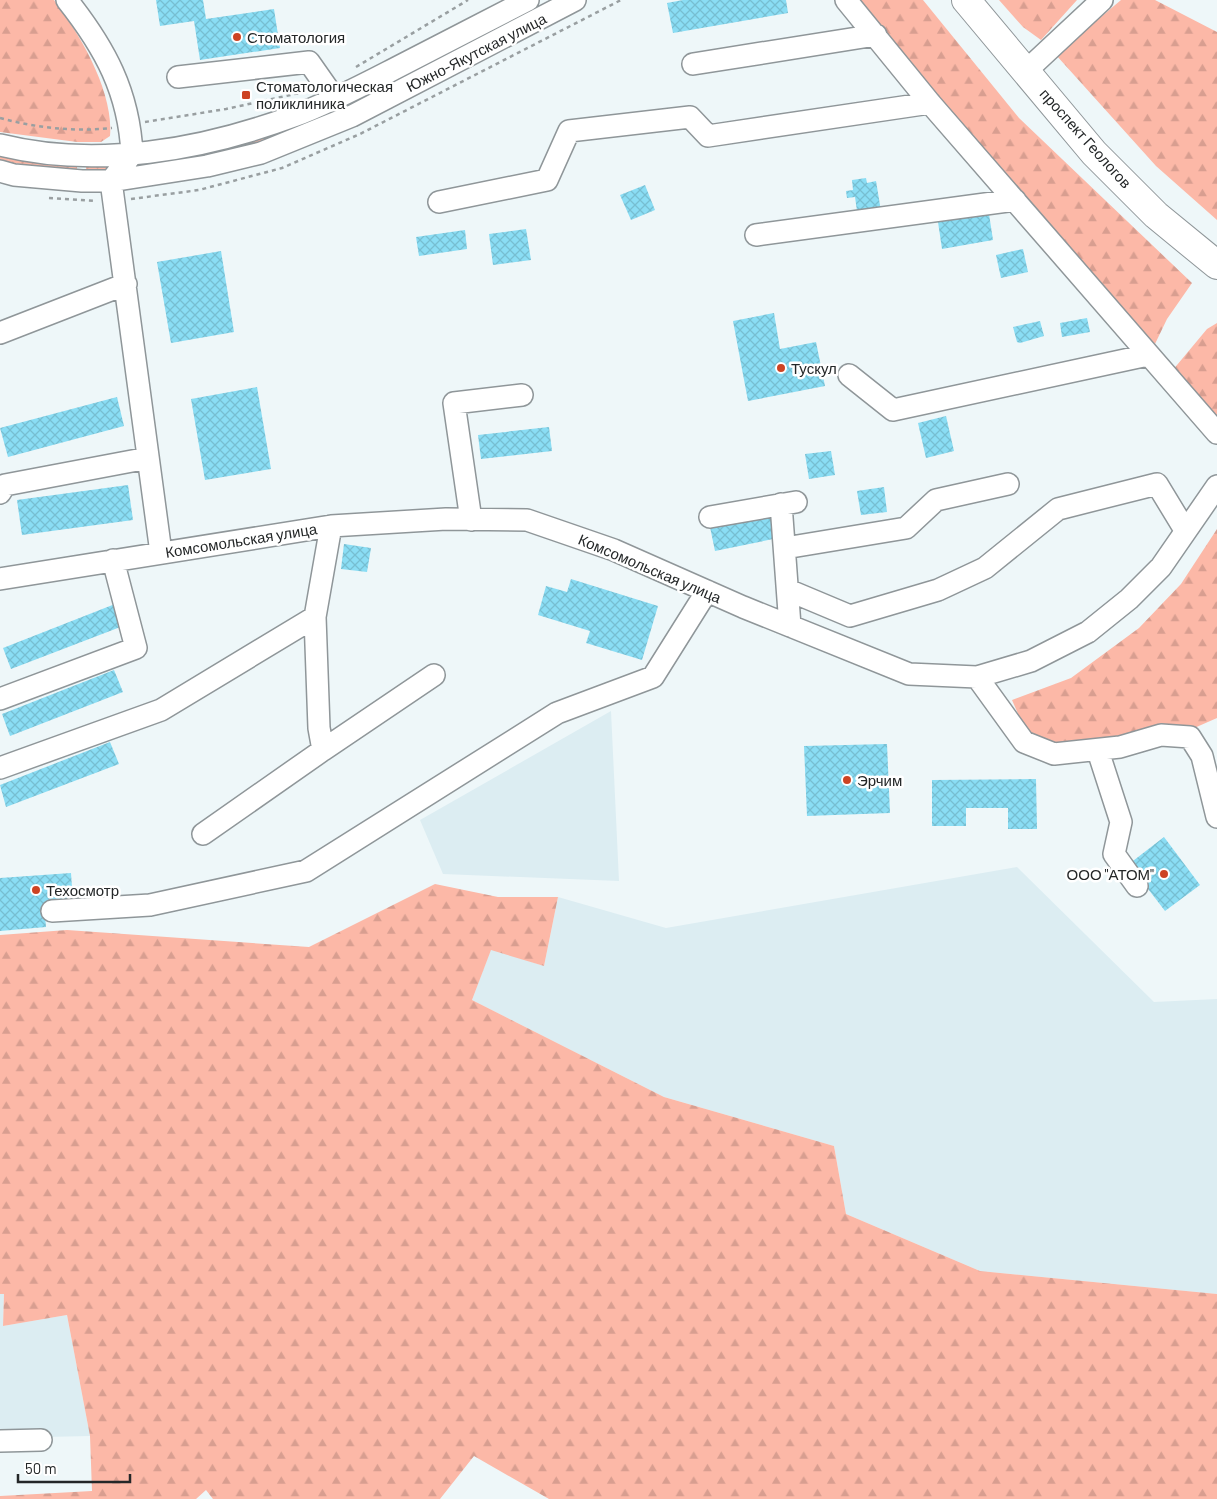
<svg xmlns="http://www.w3.org/2000/svg" width="1217" height="1499" font-family="Barlow,sans-serif">
<style>
.built{fill:#dcedf2}
.grass{fill:url(#grass-dots)}
.forest{fill:url(#forest-firs)}
.building{fill:url(#building-cross-hatch)}
.lines{fill:none;stroke-linecap:round;stroke-linejoin:round}
.minor-casing{stroke:#8f9699;stroke-width:24}
.major-casing{stroke:#8f9699;stroke-width:30}
.path{stroke:#999fa1;stroke-width:2.5;stroke-dasharray:4 4;stroke-linecap:butt}
.minor{stroke:#fff;stroke-width:21}
.major{stroke:#fff;stroke-width:28}
.poi-dot{fill:#cd4323;stroke:#fff;stroke-width:2}
.labels{text-anchor:middle;dominant-baseline:central;stroke-width:5;stroke-linejoin:round;paint-order:stroke}
.poi-label{font-size:15px;fill:#242728;stroke:#fff;text-anchor:start}
.street-label{font-size:15px;fill:#242728;stroke:#fff}
</style>
<defs>
<pattern id="grass-dots" width="8" height="8" patternUnits="userSpaceOnUse" patternTransform="scale(1.25)"><rect width="8" height="8" fill="#fcb8a7"/><path d="M2 2h.1M6 6h.1" fill="none" stroke="#d89e90" stroke-width="1.8" stroke-linecap="round"/></pattern>
<pattern id="forest-firs" width="22" height="20" patternUnits="userSpaceOnUse" patternTransform="scale(1.25)"><rect width="22" height="20" fill="#fcb8a7"/><path d="M5 1l3.5 6h-7zM16 11l3.5 6h-7z" fill="#d89e90"/></pattern>
<pattern id="building-cross-hatch" width="8" height="8" patternUnits="userSpaceOnUse" patternTransform="scale(1.25)"><rect width="8" height="8" fill="#8addf4"/><path d="M0 0l8 8M0 8l8-8" fill="none" stroke="#77bed1"/></pattern>
</defs>
<rect width="100%" height="100%" fill="#eef7f9"/>
<!-- built -->
<path class="built" d="M 611,711 L 619,881 L 443,874 L 420,820 Z
M 1017,867 L 1154,1002 L 1217,999 L 1217,1294 L 980,1271 L 846,1214 L 834,1146 L 664,1097 L 472,1000 L 491,949 L 544,966 L 558,897 L 666,928 Z
M 0,1294 L 4,1294 L 3,1326 L 67,1315 L 90,1436 L 0,1438 Z"/>
<!-- grass -->
<path class="grass" d="M 341,104 L 344,111 L 259,146 L 135,168 L 135,163 Z
M 0,154 L 77,165 L 77,172 L 0,161 Z
M 110,164 L 112,170 L 86,172 L 86,165 Z"/>
<!-- forest -->
<path class="forest" d="M 0,0 L 54,0 C 80,34 114,92 110,136 L 101,142 L 77,142 L 0,132 Z
M 852,0 L 923,0 L 1019,118 L 1192,283 L 1167,319 L 1155,344 L 1131,326 Z
M 999,0 L 1077,0 L 1041,40 L 1023,27 Z
M 1121,0 L 1155,0 L 1217,32 L 1217,220 L 1156,166 L 1056,55 Z
M 1217,323 L 1217,417 L 1172,371 L 1207,329 Z
M 1217,529 L 1217,718 L 1176,736 L 1032,746 L 1012,700 L 1071,678 L 1139,628 L 1181,584 Z
M 435,884 L 498,897 L 558,897 L 544,966 L 491,950 L 472,1000 L 664,1097 L 834,1146 L 846,1214 L 980,1271 L 1217,1294 L 1217,1499 L 549,1499 L 474,1456 L 440,1499 L 213,1499 L 206,1490 L 196,1499 L 0,1499 L 0,1496 L 92,1491 L 90,1436 L 67,1315 L 3,1326 L 4,1294 L 0,1294 L 0,935 L 67,930 L 309,947 Z"/>
<!-- building -->
<path class="building" d="M 156,0 L 203,0 L 206,19 L 274,9 L 280,48 L 200,60 L 194,21 L 160,26 Z
M 683,0 L 786,0 L 788,13 L 673,33 L 667,3 Z
M 866,178 L 867,183 L 876,181 L 883,223 L 857,211 L 855,197 L 847,198 L 846,191 L 853,190 L 852,180 Z
M 645,185 L 655,210 L 631,220 L 620,195 Z
M 989,214 L 993,240 L 942,249 L 938,222 Z
M 526,229 L 531,260 L 493,265 L 489,234 Z
M 465,230 L 467,249 L 419,256 L 416,237 Z
M 1023,249 L 1028,272 L 1001,278 L 996,255 Z
M 221,251 L 234,332 L 171,343 L 157,262 Z
M 774,313 L 780,349 L 816,342 L 825,386 L 748,401 L 733,321 Z
M 1087,318 L 1090,332 L 1062,337 L 1060,323 Z
M 1040,321 L 1044,336 L 1020,343 L 1017,342 L 1013,327 Z
M 257,387 L 271,469 L 205,480 L 191,399 Z
M 117,397 L 124,426 L 8,457 L 0,428 Z
M 946,416 L 954,451 L 926,458 L 918,423 Z
M 549,427 L 552,451 L 481,459 L 478,435 Z
M 831,451 L 835,475 L 809,479 L 805,454 Z
M 128,485 L 133,520 L 22,535 L 17,500 Z
M 884,487 L 887,512 L 861,515 L 857,491 Z
M 773,514 L 778,538 L 715,551 L 710,527 Z
M 344,544 L 371,548 L 367,572 L 341,569 Z
M 571,579 L 658,606 L 642,660 L 586,643 L 590,631 L 538,615 L 546,586 L 567,592 Z
M 115,604 L 123,626 L 11,669 L 3,648 Z
M 114,670 L 123,692 L 10,736 L 2,714 Z
M 110,742 L 119,764 L 6,807 L 0,785 Z
M 887,744 L 890,813 L 807,816 L 804,746 Z
M 1036,779 L 1037,829 L 1008,829 L 1008,808 L 966,808 L 966,826 L 932,826 L 932,780 Z
M 1164,837 L 1200,885 L 1165,911 L 1129,864 Z
M 71,873 L 73,902 L 44,904 L 46,927 L 0,931 L 0,878 Z"/>
<g class="lines">
<!-- minor casing -->
<g class="minor-casing">
<path id="minor" d="M 67,0 C 105,48 129,92 132,154 L 111,181 L 161,553
M 846,0 L 930,103 L 1217,433
M 693,64 L 876,35
M 1026,71 L 1102,0
M 178,77 L 309,62 L 335,99
M 0,145 C 96,169 202,150 294,116 C 329,103 363,85 396,68 C 440,45 484,23 528,0
M 0,171 L 14,175 L 82,181 L 111,181 L 207,166 L 261,153 L 352,116 L 575,0
M 439,202 L 547,180 L 569,131 L 690,117 L 708,136 L 930,103
M 756,235 L 1015,200
M 0,333 L 126,284
M 849,375 L 893,410 L 1148,355
M 0,493 L 5,485 L 148,458
M 781,504 L 790,626
M 710,517 L 796,502
M 471,520 L 454,403 L 522,395
M 331,526 L 315,617 L 319,728 L 323,750 L 434,675
M 785,548 L 906,528 L 936,500 L 1008,484
M 0,579 L 331,526 L 446,519 L 527,520 L 614,550 L 743,607 L 909,674 L 977,677 L 1031,661 L 1088,632 L 1129,599 L 1161,567 L 1217,486
M 788,590 L 850,616 L 938,590 L 985,568 L 1058,509 L 1157,484 L 1185,530
M 977,677 L 1024,742 L 1054,754 L 1120,747 L 1161,735 L 1190,737 L 1202,756 L 1217,817
M 0,699 L 136,648 L 113,560
M 1098,751 L 1121,822 L 1114,854 L 1137,886
M 0,768 L 161,710 L 315,617
M 203,834 L 323,750
M 52,911 L 150,905 L 306,871 L 557,713 L 653,677 L 707,591
M 0,1441 L 41,1440"/>
</g>
<!-- major casing -->
<g class="major-casing">
<path id="major" d="M 966,0 L 1094,153 L 1156,215 L 1217,265"/>
</g>
<!-- path -->
<path class="path" d="M 356,67 L 468,0
M 0,118 C 37,128 74,132 112,128
M 145,122 L 226,109 L 304,92
M 49,198 L 95,201
M 131,199 L 199,190 L 282,168 L 360,134 L 621,0"/>
<!-- minor -->
<use href="#minor" class="minor"/>
<!-- major -->
<use href="#major" class="major"/>
</g>
<!-- markers -->
<g class="poi-dot">
<circle cx="237" cy="37" r="5"/>
<rect x="241" y="90" width="10" height="10" rx="2.5"/>
<circle cx="781" cy="368" r="5"/>
<circle cx="847" cy="780" r="5"/>
<circle cx="1164" cy="874" r="5"/>
<circle cx="36" cy="890" r="5"/>
</g>
<g class="labels">
<!-- poi labels -->
<g class="poi-label">
<text x="247" y="37">Стоматология</text>
<text x="256" y="86">Стоматологическая<tspan x="256" dy="17">поликлиника</tspan></text>
<text x="791" y="368">Тускул</text>
<text x="857" y="780">Эрчим</text>
<text x="1154" y="874" text-anchor="end">ООО "АТОМ"</text>
<text x="46" y="890">Техосмотр</text>
</g>
<!-- street labels -->
<g class="street-label">
<text transform="translate(476 52) rotate(-27)">Южно-Якутская улица</text>
<text transform="translate(1086 138) rotate(48)">проспект Геологов</text>
<text transform="translate(241 540) rotate(-9)">Комсомольская улица</text>
<text transform="translate(650 568) rotate(23)">Комсомольская улица</text>
</g>
</g>
<!-- scale -->
<path d="M18 1474v8h112v-8" fill="none" stroke="#242728" stroke-width="2.5"/>
<text x="25" y="1474" font-size="15" fill="#242728" stroke="#ffffff" stroke-width="4" paint-order="stroke">50 m</text>
</svg>
